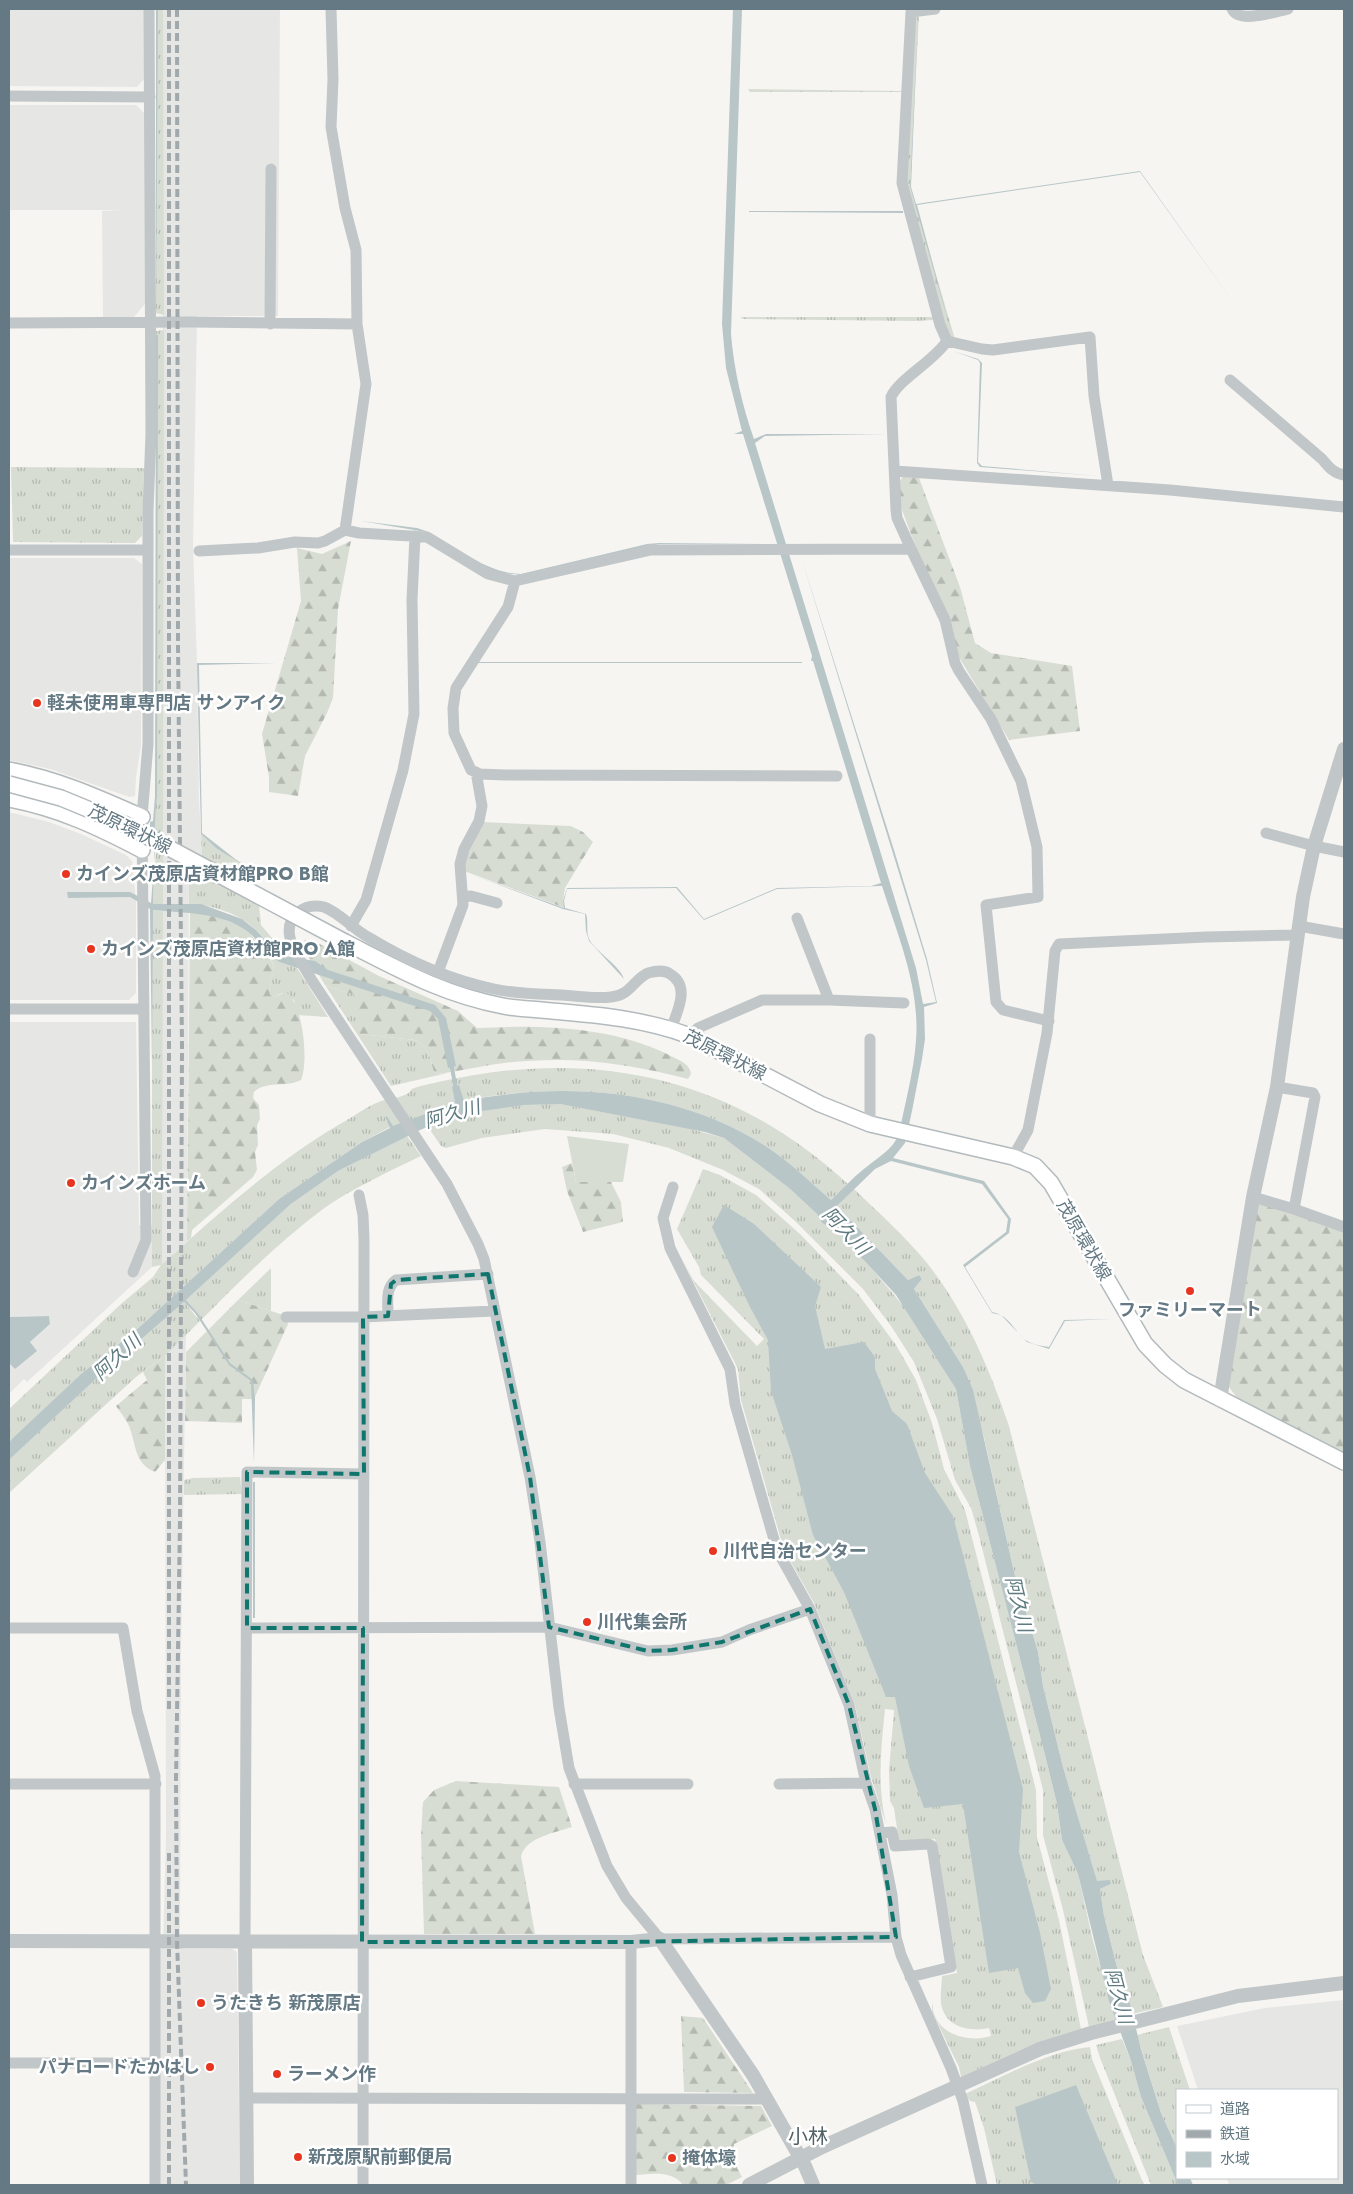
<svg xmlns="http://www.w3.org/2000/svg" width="1353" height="2194" font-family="Jost,'Noto Sans JP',sans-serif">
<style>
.built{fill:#e6e7e5}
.grass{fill:url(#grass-tufts)}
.forest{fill:url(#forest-firs)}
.park{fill:#d8ddd3}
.water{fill:#b8c6c8}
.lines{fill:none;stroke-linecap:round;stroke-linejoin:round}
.stream{stroke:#b8c6c8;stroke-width:4}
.secondary-casing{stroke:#b3babd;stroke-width:18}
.minor{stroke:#c1c6c8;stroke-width:11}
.tertiary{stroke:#c1c6c8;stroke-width:14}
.secondary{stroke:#fff;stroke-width:15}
.rail{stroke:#a1a9ad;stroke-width:4;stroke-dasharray:8 4;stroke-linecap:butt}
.secondary-bridge-casing{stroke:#b3babd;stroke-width:18;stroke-linecap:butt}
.secondary-bridge{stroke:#fff;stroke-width:15}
.marked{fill:none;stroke:#0f766e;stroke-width:4;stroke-dasharray:10 6;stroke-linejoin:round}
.poi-dot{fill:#e73520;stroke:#fff;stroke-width:2}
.labels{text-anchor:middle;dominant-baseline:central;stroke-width:5;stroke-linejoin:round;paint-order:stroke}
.poi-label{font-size:18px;font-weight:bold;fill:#647983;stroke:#fff;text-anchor:start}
.street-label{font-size:18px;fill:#647983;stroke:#fff}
.water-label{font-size:19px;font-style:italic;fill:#5f7b80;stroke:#fff}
.quarter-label{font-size:20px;fill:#526168;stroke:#fff}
</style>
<defs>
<pattern id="grass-tufts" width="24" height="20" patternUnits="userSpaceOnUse" patternTransform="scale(1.25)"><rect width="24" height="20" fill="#d8ddd3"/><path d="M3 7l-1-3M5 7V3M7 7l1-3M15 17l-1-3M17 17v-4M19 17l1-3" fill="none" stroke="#b3b8b1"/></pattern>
<pattern id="forest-firs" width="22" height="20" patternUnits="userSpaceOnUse" patternTransform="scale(1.25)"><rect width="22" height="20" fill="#d8ddd3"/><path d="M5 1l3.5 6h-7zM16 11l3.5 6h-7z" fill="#b3b8b1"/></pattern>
</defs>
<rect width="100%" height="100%" fill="#f6f5f2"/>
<!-- built -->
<path class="built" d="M 9,9 L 144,9 L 144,79 L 137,87 L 9,86 Z
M 163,9 L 280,9 L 278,316 L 197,316 L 193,547 L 197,663 L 199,800 L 203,875 L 189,868 L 187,1241 L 162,1264 Z
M 9,105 L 136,105 L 144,113 L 145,304 L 134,317 L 103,317 L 102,211 L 122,210 L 9,210 Z
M 9,558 L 134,558 L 142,564 L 141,746 L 136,778 L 135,796 L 129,797 L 50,769 L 9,760 Z
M 9,812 L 49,822 L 81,834 L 126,855 L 132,861 L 136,901 L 136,993 L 129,1000 L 9,1000 Z
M 9,1022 L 136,1022 L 139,1225 L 153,1226 L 152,1267 L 27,1382 L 24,1379 L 9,1394 L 9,1363 L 15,1369 L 36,1351 L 30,1342 L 50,1324 L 49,1316 L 9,1317 Z
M 186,1334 L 181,1658 L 180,1935 L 181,1947 L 185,1949 L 232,1949 L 237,1952 L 240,2185 L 160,2185 L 159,1951 L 163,1947 L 166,1834 L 165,1356 Z
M 1344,2000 L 1344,2185 L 1229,2185 L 1227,2178 L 1337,2178 L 1337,2090 L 1198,2090 L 1177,2026 L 1265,2008 Z"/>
<!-- grass -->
<path class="grass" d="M 156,9 L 163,9 L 164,315 L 156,313 Z
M 917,16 L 919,16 L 910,187 L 955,339 L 951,338 L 946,329 L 906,187 L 914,19 Z
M 748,89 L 901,91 L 903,89 L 901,92 L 750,92 Z
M 741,317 L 935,317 L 934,320 L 913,321 L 743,319 Z
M 164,330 L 163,836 L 155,831 L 154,826 L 157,797 L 157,637 L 156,331 Z
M 11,467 L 144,468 L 142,536 L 135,543 L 13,542 Z
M 201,834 L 217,849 L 248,866 L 246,870 L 229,862 L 226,869 L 202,857 Z
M 156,850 L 163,854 L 163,904 L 153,904 Z
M 189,867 L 259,905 L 261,925 L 288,957 C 274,951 266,939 255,929 C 240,914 210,904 189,904 Z
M 152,910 L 163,911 L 162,1264 C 218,1214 275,1162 340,1124 C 353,1117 367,1106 381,1101 C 388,1099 399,1098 407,1094 C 409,1093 410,1091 412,1089 C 417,1086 431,1084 438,1082 C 593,1047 731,1076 848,1184 L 831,1200 C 809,1181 788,1160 764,1145 C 675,1089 564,1081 463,1101 L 452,1087 L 455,1103 L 393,1127 L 387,1116 L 385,1118 L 390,1127 L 362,1142 L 279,1199 L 134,1332 L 81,1374 L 9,1443 L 9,1409 L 121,1304 L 153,1277 L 161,1265 L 152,1267 Z
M 259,944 L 279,962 L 297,968 L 328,1017 L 297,1015 L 294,1000 L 282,993 L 274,997 L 270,996 C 268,985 275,973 273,964 C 270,956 263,952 259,944 Z
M 325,985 L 357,996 L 360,1034 L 415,1040 C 429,1047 430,1058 434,1072 L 437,1074 L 452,1072 L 391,1086 Z
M 560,1104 L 687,1128 L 724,1138 L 789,1188 L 817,1214 L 822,1223 L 839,1233 L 862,1257 L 905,1308 L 950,1379 L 956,1389 L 970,1466 L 1045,1755 L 1057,1804 L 1062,1840 L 1078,1874 L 1093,1941 L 1116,2020 L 1089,2027 L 1063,1910 L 1043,1835 L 1043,1790 L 979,1536 L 971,1508 L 955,1480 L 937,1419 L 914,1362 L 891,1326 L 863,1289 L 796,1222 L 759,1189 L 723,1170 L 669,1148 L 613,1134 L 545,1129 L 482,1138 L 446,1148 L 441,1146 L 428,1127 C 470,1110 515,1103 560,1104 Z
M 407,1136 L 421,1156 C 388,1172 353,1188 323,1209 C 279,1242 240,1281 201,1320 L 197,1312 L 186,1300 L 291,1204 L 338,1171 Z
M 703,1169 L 720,1175 L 756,1195 L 800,1234 L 858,1294 L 896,1345 L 916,1380 L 932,1423 L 944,1469 L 965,1510 L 1036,1790 L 1037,1837 L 1059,1920 L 1081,2029 L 1025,2048 L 961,2077 L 959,2067 L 932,2012 L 933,1990 C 933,1996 932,2003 933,2010 C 938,2035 970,2043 991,2036 L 989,2028 C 971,2032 948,2028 942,2008 C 939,1999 942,1985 942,1976 L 957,1973 L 935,1839 L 899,1842 L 894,1808 L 890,1801 L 889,1770 L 894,1710 L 885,1709 C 881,1749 877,1785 886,1824 L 871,1777 L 855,1705 L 814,1603 L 784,1550 L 741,1400 L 738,1369 L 682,1259 L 694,1281 L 757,1346 L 764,1339 L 701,1275 L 699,1267 L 677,1229 Z
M 854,1189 C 879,1213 905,1236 927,1263 C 965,1311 989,1367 1009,1426 L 1143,1955 L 1163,2007 L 1132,2014 L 1120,1979 L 1104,1916 L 1100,1889 L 1111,1884 L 1110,1881 L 1097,1882 L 1063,1767 L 1043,1686 L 1038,1652 L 1014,1572 L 984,1437 L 963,1367 L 914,1289 L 922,1279 L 919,1275 L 908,1280 L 837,1206 Z
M 271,1268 L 271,1311 L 238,1300 Z
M 184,1302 L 200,1321 L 165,1356 L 136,1377 L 9,1493 L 9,1460 L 98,1377 Z
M 240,1477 L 242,1494 L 184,1495 L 184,1480 L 193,1478 Z
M 1169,2027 L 1190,2090 L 1177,2090 L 1177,2148 L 1161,2113 L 1137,2035 Z
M 1122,2039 L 1131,2061 L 1141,2097 L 1178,2185 L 1151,2185 L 1100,2058 L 1096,2045 Z
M 1090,2047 L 1092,2059 L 1144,2185 L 997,2185 L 984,2128 L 975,2102 L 970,2101 L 965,2094 C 1003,2077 1047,2051 1090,2047 Z"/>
<!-- forest -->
<path class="forest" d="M 903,476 L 919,478 L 960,587 L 975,643 L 991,653 L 1072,666 L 1080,731 L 1009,740 L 954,649 L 899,502 L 900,481 Z
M 351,541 L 338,609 L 333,698 L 327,713 L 305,756 L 298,796 L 269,792 L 269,777 L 262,734 L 301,601 L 297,548 L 322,554 Z
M 483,822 L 571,826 L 583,832 L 593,842 L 565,888 L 563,901 L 565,908 L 464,871 L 465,859 Z
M 190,912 C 207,914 234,920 248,932 C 254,937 257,944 262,950 C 266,956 271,958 273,965 C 275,975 268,985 270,995 L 274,997 L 286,992 C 303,1003 309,1062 301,1080 C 286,1088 267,1080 254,1092 L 253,1098 L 259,1105 L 260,1119 L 257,1125 L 258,1145 L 255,1152 L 257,1170 L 253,1177 L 192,1230 L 191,1238 L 187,1241 Z
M 304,940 L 316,942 L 379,976 L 458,1011 L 477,1028 C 541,1025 610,1026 669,1055 C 678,1060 690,1063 691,1074 L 688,1079 C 636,1065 581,1057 528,1061 C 497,1062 467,1070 437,1074 L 434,1072 C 430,1058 429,1047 415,1040 L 360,1034 L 357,1030 L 357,996 L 325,985 L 310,960 Z
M 572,1163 L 576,1182 L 611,1182 L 621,1202 L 623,1222 L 583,1232 L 567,1191 L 562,1167 Z
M 1253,1197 L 1344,1227 L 1344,1453 L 1237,1398 L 1227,1384 Z
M 238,1300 L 286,1316 L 288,1324 L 254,1399 L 242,1399 L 242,1423 L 185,1421 L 186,1352 Z
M 165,1356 L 165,1460 L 155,1472 C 134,1464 136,1443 129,1426 C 126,1419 120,1412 116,1406 L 147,1380 L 143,1372 Z
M 456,1781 L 559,1787 L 572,1827 C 554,1833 527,1837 521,1856 L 535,1934 L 424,1934 L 421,1835 L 423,1802 L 434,1790 Z
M 681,2016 L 703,2018 L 753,2093 L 684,2092 Z
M 635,2104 L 761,2106 L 772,2126 L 734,2144 L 732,2158 L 742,2177 L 726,2185 L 683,2185 C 672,2170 652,2174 635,2175 Z"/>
<!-- park -->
<path class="park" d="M 567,1136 L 629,1144 L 623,1182 L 576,1182 Z"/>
<!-- water -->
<path class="water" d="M 156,9 L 158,9 L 156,313 Z
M 733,9 L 742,9 L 731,334 C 734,370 742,405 754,439 L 766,434 L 887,434 L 765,436 L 755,443 L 916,968 L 923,1004 L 936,1002 L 926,960 L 801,557 L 894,850 L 927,959 L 937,1003 L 924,1007 L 925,1039 L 922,1059 L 912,1111 L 905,1143 L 893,1158 L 984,1181 L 1011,1219 L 1009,1233 L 965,1267 L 992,1312 C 1011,1315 1014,1334 1029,1342 C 1035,1345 1042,1346 1049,1347 L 1064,1320 L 1112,1319 L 1065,1321 L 1049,1349 L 1027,1342 L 1001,1315 L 992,1313 L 963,1265 L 1006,1232 L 1008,1219 L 982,1184 L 891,1161 L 875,1169 L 837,1206 L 908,1280 L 919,1275 L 922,1279 L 914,1289 L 963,1367 L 973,1390 L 1014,1572 L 1038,1652 L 1043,1686 L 1063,1767 L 1097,1881 L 1110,1880 L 1111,1884 L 1100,1889 L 1104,1916 L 1120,1979 L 1130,2004 L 1141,2049 L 1161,2113 L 1177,2148 L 1177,2178 L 1190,2178 L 1193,2185 L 1178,2185 L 1141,2097 L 1131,2061 L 1109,2001 L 1078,1874 L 1062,1840 L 1057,1804 L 1045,1755 L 970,1466 L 956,1389 L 896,1295 L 839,1233 L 822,1223 L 817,1214 L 789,1188 L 724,1138 L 705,1132 L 560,1104 L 525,1105 L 482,1111 L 447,1119 L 420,1130 L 338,1171 L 291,1204 L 186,1300 L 197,1312 L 230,1363 L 253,1380 L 255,1399 L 254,1464 L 251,1381 L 229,1365 L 195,1313 L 184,1302 L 98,1377 L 9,1460 L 9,1443 L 12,1439 L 81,1374 L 134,1332 L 279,1199 L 362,1142 L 390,1128 L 385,1117 L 387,1116 L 393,1126 L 455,1103 L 452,1087 L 459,1085 L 464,1101 C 564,1081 675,1089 764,1145 C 788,1160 809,1181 831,1200 C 843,1189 855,1175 869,1165 C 881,1155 892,1150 899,1134 C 905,1103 914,1071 916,1040 C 920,987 898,936 882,886 L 777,889 L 704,920 L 676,888 L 567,889 L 564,901 L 565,908 L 586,914 C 589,923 585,932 590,941 C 599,954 620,966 624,979 L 589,941 L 586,931 L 585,914 L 563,909 L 470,874 L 564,908 L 563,901 L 567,888 L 677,887 L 704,919 L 777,888 L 871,886 L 881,883 L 813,661 L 811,661 L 812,656 L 743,434 L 365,434 L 734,434 L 742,431 L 726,368 L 722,324 Z
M 918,18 L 911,187 L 916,204 L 1140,171 L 1233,302 L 1140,172 L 917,205 L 952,335 L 910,187 Z
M 749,211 L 903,211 L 903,213 L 749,212 Z
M 156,335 L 158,335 L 157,797 C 153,832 155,868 153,904 L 201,904 L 242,919 L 256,930 L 271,946 L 285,956 L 315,961 L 328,970 L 435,1005 L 446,1018 L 456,1066 L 448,1068 L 438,1019 L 430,1011 L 279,962 C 267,953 259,941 248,932 C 223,912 183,913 153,910 L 152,1064 L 150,909 L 130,897 L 68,898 L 67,892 L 130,892 L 151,903 L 155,850 L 153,827 L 150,827 L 150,822 L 153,821 L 155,796 Z
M 953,351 L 978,359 L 982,363 L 978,462 L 982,466 L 1098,476 L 980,467 L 977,463 L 980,363 L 978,360 Z
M 361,521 L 417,528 L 426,531 C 456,547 486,573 521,574 L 647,544 L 659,543 L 765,543 L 659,544 L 521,575 L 494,572 L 426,532 Z
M 478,662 L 802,662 L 802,663 L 478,663 Z
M 197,663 L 277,663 L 199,665 L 202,833 L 239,862 L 217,849 L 201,834 Z
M 724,1205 L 754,1224 L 821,1287 L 815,1306 L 825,1349 L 864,1342 L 875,1357 L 875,1369 L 892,1411 L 907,1424 L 925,1473 L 953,1516 L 1023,1789 L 1019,1852 L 1040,1933 L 1051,1989 L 1045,2001 L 1033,2003 L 1025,1993 L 1018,1968 L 989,1973 L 963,1804 L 924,1808 L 909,1766 L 895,1697 L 886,1697 L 844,1592 L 813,1535 L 792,1455 L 771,1391 L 768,1340 L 750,1307 L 712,1227 Z
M 49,1316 L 50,1324 L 30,1342 L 37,1351 L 15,1369 L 9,1363 L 9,1317 Z
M 253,1482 L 255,1482 L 255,1618 L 253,1618 Z
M 1076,2085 L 1118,2185 L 1037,2185 L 1031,2182 L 1015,2107 Z"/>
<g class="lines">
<!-- stream -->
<path class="stream" d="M 451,1062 L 456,1090"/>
<!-- secondary casing -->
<g class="secondary-casing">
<path id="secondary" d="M 9,770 C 57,779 97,797 142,817
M 9,799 C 60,809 96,826 142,850
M 345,942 C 400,970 442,994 503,1006 C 519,1009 536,1009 552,1011 C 599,1015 645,1019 690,1036 L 820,1104 L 870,1124 L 1013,1157 L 1035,1166 L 1051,1183 L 1145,1344 L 1165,1365 L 1184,1380 L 1344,1462"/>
</g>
<!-- minor -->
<path class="minor" d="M 331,9 L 333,79 L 331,127 L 345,208 L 356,250 L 357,324 L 366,384 L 345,530
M 935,9 L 911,12 L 902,183 L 940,325 L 947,341 L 982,349 L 993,350 L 1090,337 L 1094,396 L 1108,485
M 1232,9 C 1239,24 1274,12 1288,9
M 9,96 L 150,97
M 9,323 L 191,322 L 357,324
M 270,324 L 271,169
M 1230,380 L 1322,459 C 1329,467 1333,473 1344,475
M 895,471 L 1170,490 L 1344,507
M 911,549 L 945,620 L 955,663 L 959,671 L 991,719 L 1021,781 L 1037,847 L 1038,897 L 986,905 L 996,1002 L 1003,1010 L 1049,1021
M 9,550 L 148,550
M 199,551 L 258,548 L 295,542 L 318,543 L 325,541 L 345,530 L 359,533 L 427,537 L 488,574 L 515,581 L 651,550 L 911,549 L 897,518 L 896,510 L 891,397 C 899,379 934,361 947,341
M 515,581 L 508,607 L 456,688 L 453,708 L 454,733 L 471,770 L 480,774 L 505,775 L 837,776
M 1266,833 L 1314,846 L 1344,852
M 463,897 L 471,896 L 497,903
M 351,926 L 366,900 L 403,770 L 414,714 L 412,600 L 415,536
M 1299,926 L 1344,934
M 438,972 L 463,905 L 460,864 L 464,849 L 479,821 L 482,806 L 476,772
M 829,1000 L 904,1003
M 9,1009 L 143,1009
M 671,1029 C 677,1012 691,986 670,974 C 665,970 655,971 648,973 C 633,980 631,995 611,997 C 595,999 578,996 562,995 C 539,994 516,994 494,989 C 450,980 406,960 368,937 C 353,929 340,913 324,907 C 315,905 306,906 299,912 C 275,930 301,960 311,979 L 447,1184 L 478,1244 L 484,1259 L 530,1477 L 540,1542 L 559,1708 L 569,1768 L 607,1866 L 626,1898 L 660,1939 L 896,1937
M 690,1036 L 698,1028 L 762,1000 L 829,1000 L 797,918
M 870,1124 L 870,1039
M 1013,1157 L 1028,1130 L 1047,1033 L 1055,951 L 1059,944 L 1206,937 L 1298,935
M 673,1187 L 663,1218 L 670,1248 L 730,1369 L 735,1404 L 777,1550 L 810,1609 L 849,1705 L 866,1783 L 875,1809 L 892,1895 L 896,1937 L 901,1955 L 951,2068 L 963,2101 L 982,2185
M 359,1195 L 363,1215 L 364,1239 L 363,2185
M 1253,1197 L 1294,1209 L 1315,1097 L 1313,1093 L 1277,1087
M 1294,1209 L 1344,1227
M 133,1272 L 146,1240 L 142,817 L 148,744 L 148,510 L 151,434 L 149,9
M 388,1316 C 388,1302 385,1288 396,1280 L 488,1274
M 286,1317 L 363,1317 L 494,1311
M 9,1628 L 123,1628 L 137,1711 L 155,1776 L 155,2185
M 247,1628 L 549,1627 L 648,1651 L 672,1650 L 722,1642 L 749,1630 L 810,1609
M 9,1784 L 156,1784
M 574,1784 L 688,1784
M 779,1784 L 866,1783
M 880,1833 L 892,1832 L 895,1846 L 928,1844 L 932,1846 L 951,1967 L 910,1977
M 245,1942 L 247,1472 L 364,1474
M 631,1942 L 631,2185
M 9,2063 L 155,2063
M 247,2098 L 767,2099"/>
<!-- tertiary -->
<path class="tertiary" d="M 1220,1400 L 1253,1197 L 1277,1087 L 1303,897 L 1314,846 L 1344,749
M 9,1941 L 631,1942 L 660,1939 L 753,2075 L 805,2166 L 813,2185
M 245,1942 L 247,2185
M 749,2185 L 822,2147 L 1040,2049 L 1091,2033 L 1238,1996 L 1344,1983"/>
<!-- secondary -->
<use href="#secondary" class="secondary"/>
<!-- rail -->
<path class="rail" d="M 169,9 L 169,1711
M 177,9 L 178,645 L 182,1046 L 180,1520 L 176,1780 L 177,1942 L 186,2185
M 169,2185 L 169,1851"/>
<!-- secondary-bridge casing -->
<g class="secondary-bridge-casing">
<path id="secondary-bridge" d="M 9,784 L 61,798 L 124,824 L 345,942"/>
</g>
<!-- secondary-bridge -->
<use href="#secondary-bridge" class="secondary-bridge"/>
</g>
<!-- marked area -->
<path class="marked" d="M 488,1274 L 530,1477 L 549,1627 L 648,1651 L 672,1650 L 722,1642 L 810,1609 L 849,1705 L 875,1809 L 896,1937 L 631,1942 L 362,1942 L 363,1628 L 247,1628 L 247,1472 L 364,1474 L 363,1317 L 388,1316 L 391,1284 L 396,1280 Z"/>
<!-- markers -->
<g class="poi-dot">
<circle cx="37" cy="703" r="5"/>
<circle cx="66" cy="874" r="5"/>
<circle cx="91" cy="949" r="5"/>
<circle cx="71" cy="1183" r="5"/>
<circle cx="1190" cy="1291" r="5"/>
<circle cx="713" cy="1551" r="5"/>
<circle cx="587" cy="1622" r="5"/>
<circle cx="201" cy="2003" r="5"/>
<circle cx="210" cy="2067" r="5"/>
<circle cx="277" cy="2074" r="5"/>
<circle cx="298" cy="2157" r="5"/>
<circle cx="672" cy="2158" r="5"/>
</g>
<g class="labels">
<!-- poi labels -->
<g class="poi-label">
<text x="47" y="703">軽未使用車専門店 サンアイク</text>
<text x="76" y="874">カインズ茂原店資材館PRO B館</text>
<text x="101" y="949">カインズ茂原店資材館PRO A館</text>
<text x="81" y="1183">カインズホーム</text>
<text x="1190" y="1310" text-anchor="middle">ファミリーマート</text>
<text x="723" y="1551">川代自治センター</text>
<text x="597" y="1622">川代集会所</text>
<text x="211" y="2003">うたきち 新茂原店</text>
<text x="200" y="2067" text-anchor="end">パナロードたかはし</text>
<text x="287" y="2074">ラーメン作</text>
<text x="308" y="2157">新茂原駅前郵便局</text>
<text x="682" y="2158">掩体壕</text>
</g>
<!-- street labels -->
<g class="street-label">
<text transform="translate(130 829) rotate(26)">茂原環状線</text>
<text transform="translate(725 1055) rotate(27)">茂原環状線</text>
<text transform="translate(1084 1240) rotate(60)">茂原環状線</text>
</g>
<!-- water labels -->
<g class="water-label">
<text transform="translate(452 1114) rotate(-16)">阿久川</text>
<text transform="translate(846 1231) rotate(46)">阿久川</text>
<text transform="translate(117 1357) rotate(-43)">阿久川</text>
<text transform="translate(1019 1604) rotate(76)">阿久川</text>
<text transform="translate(1119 1996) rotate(75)">阿久川</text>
</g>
<!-- quarter labels -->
<g class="quarter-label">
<text x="808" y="2136">小林</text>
</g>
</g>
<!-- border -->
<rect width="1353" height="2194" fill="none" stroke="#647983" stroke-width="20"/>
<!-- legend -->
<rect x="1176" y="2089" width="162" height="90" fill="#ffffff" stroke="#c1c9cd"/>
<rect x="1186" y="2105" width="25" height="8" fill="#ffffff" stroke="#c1c9cd"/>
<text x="1220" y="2114" font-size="15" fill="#647983">道路</text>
<rect x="1186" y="2130" width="25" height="8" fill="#a1a9ad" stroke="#c1c9cd"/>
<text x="1220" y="2139" font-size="15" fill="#647983">鉄道</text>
<rect x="1186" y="2152" width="25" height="15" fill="#b8c6c8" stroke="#c1c9cd"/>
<text x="1220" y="2164" font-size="15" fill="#647983">水域</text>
</svg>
